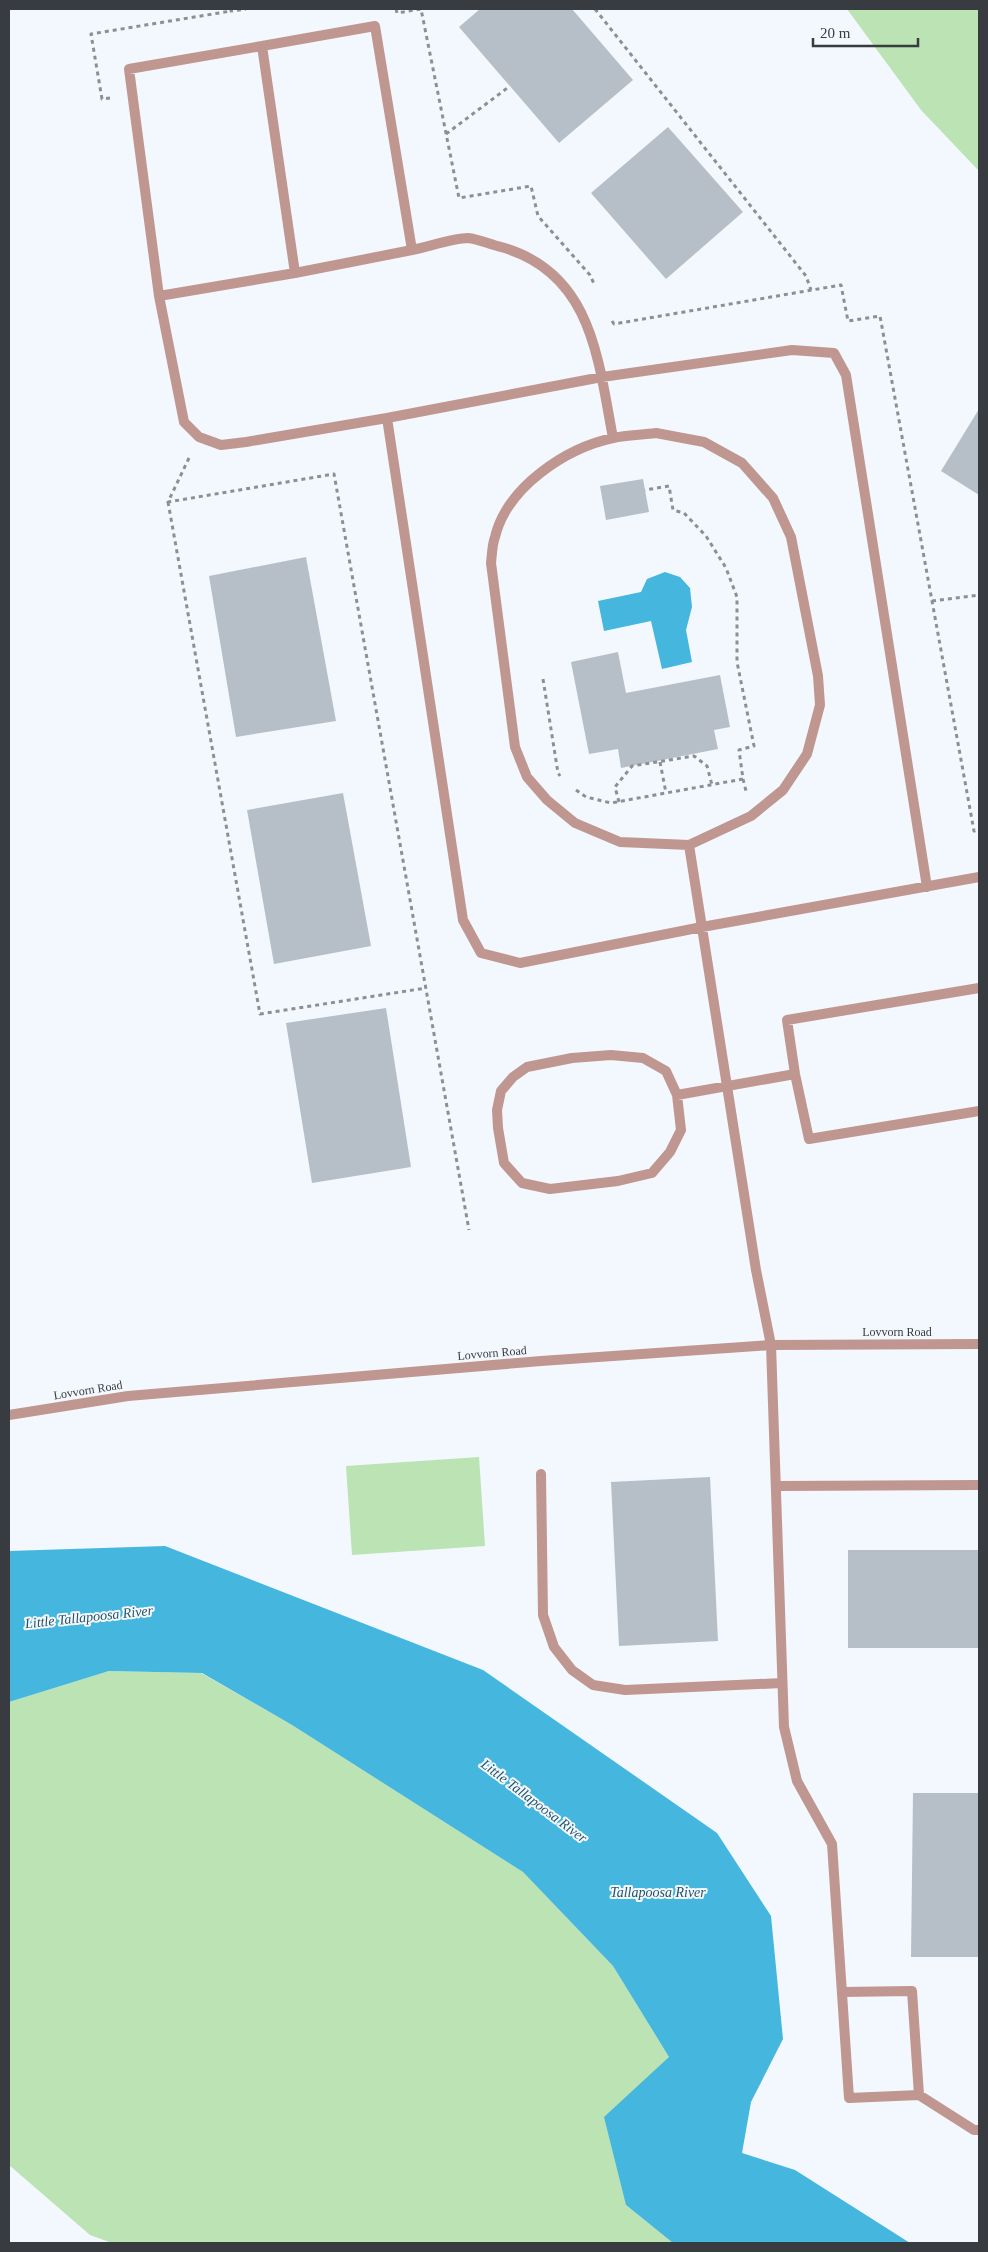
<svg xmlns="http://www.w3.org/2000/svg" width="988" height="2252" font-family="Georgia,serif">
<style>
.green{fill:#bce3b3}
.water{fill:#45b6dd}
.building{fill:#b6bfc7}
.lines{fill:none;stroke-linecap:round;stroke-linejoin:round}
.path{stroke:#8c9095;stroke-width:3;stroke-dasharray:4 4;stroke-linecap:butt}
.service{stroke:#c09690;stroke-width:10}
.tertiary{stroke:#c09690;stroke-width:10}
.labels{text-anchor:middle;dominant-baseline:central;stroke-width:4;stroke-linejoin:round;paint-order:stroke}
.street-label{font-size:12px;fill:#383b3f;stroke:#f2f8fd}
.water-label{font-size:14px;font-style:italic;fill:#265465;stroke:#f2f8fd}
</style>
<rect width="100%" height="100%" fill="#f2f8fd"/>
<!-- green -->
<path class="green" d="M 847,9 L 979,9 L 979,171 L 921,110 Z
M 479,1457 L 485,1546 L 352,1555 L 346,1466 Z
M 109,1671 L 201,1673 L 292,1725 L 523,1872 L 613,1966 L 669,2057 L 626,2205 L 673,2243 L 112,2243 L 90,2235 L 9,2165 L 9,1702 Z"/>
<!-- water -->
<path class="water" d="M 665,572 L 680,577 L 690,588 L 692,607 L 686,630 L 692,662 L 662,669 L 651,621 L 604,631 L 598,601 L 641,592 L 647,579 Z
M 165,1546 L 483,1670 L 717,1833 L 771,1916 L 783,2039 L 751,2102 L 742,2153 L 795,2170 L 910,2243 L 673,2243 L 626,2205 L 604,2117 L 669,2057 L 613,1966 L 523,1872 L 292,1725 L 202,1673 L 109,1671 L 9,1702 L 9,1551 Z"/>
<!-- building -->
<path class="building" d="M 480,9 L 572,9 L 633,80 L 559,143 L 459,27 Z
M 668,127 L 743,212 L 666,279 L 591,193 Z
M 979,409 L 979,495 L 941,471 Z
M 643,479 L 649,512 L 606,520 L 600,486 Z
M 306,557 L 336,721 L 236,737 L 209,576 Z
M 618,652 L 626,693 L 720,675 L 730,727 L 714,730 L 718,749 L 621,768 L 618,749 L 589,754 L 571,662 Z
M 343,793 L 371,946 L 274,964 L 247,810 Z
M 386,1008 L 411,1167 L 312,1183 L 286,1023 Z
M 710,1477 L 718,1641 L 619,1646 L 611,1482 Z
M 848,1550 L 979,1550 L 979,1648 L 848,1648 Z
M 913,1793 L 979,1793 L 979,1957 L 911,1957 Z"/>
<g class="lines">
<!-- path -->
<path class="path" d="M 231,9 L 231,11 L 246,9
M 396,9 L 397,13 L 421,9 L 459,198 L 531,186 L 538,216 L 590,275 L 595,286
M 595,9 L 806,276 L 811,290
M 110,98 L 102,99 L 91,34 L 231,11
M 446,134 L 510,86
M 612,321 L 614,324 L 841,285 L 848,321 L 880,316 L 974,831 L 979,830
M 189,458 L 168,502 L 334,474 L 469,1230
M 168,502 L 260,1014 L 426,988
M 932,601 L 979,595
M 543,679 L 558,773 L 560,776
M 660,762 L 666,793
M 743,779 L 746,791
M 576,790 L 586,797 L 611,803 L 743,779 L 739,750 L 754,746 L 737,662 L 737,597 L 726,568 L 706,536 L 684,513 L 673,510 L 669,486 L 645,490
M 619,802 L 615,787 L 632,766 L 694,756 L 707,766 L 712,785"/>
<!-- service -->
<path class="service" d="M 262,46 L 375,26 L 412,250 L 295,273 L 262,46 L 129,69 L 159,296 L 184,422 L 199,437 L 221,445 L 246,442 L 387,418 L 463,920 L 481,953 L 520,963 L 702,927 L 979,877
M 412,250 C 428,247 453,238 468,238 C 479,239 491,245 501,247 C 592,272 598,359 613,438
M 159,296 L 295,273
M 387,418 L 602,377 L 792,350 L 834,353 L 846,375 L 927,887
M 656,433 L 704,442 L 742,463 L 773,498 L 791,537 L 818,676 L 820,705 L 807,754 L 783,790 L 751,816 L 689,845 L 620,842 L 575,823 L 547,800 L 527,777 L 515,747 L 491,563 C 492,555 492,545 495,537 C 507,487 566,448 613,438 C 627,435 642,435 656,433 Z
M 689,845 L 756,1270 L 771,1345 L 784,1727 L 797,1781 L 832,1844 L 849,2098 L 919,2095 L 974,2130 L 979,2130
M 979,988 L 787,1020 L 795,1074 L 809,1139 L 979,1111
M 677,1095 L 681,1130 L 670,1152 L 652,1173 L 618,1181 L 550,1189 L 522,1183 L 504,1163 L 498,1128 L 497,1110 L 501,1091 L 513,1077 L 527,1067 L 572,1058 L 611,1055 L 643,1058 L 666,1071 L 677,1095 L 795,1074
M 541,1474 L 543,1615 L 554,1647 L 572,1670 L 593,1685 L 625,1690 L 782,1683
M 777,1486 L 979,1485
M 842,1992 L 912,1991 L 919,2095"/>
<!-- tertiary -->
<path class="tertiary" d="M 9,1415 L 128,1396 L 541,1361 L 771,1345 L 979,1344"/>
</g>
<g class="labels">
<!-- street labels -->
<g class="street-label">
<text x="897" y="1332">Lovvorn Road</text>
<text transform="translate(492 1353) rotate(-5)">Lovvorn Road</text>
<text transform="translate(88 1390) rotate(-9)">Lovvorn Road</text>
</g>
<!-- water labels -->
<g class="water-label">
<text transform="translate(89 1617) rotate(-6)">Little Tallapoosa River</text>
<text transform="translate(534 1801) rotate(37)">Little Tallapoosa River</text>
<text x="658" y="1892">Tallapoosa River</text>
</g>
</g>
<!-- border -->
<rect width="988" height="2252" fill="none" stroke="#383b3f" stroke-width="20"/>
<!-- scale -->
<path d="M813 38v8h105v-8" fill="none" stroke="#383b3f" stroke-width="2.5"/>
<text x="820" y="38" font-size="15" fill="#383b3f" stroke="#f2f8fd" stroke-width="4" paint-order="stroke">20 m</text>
</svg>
